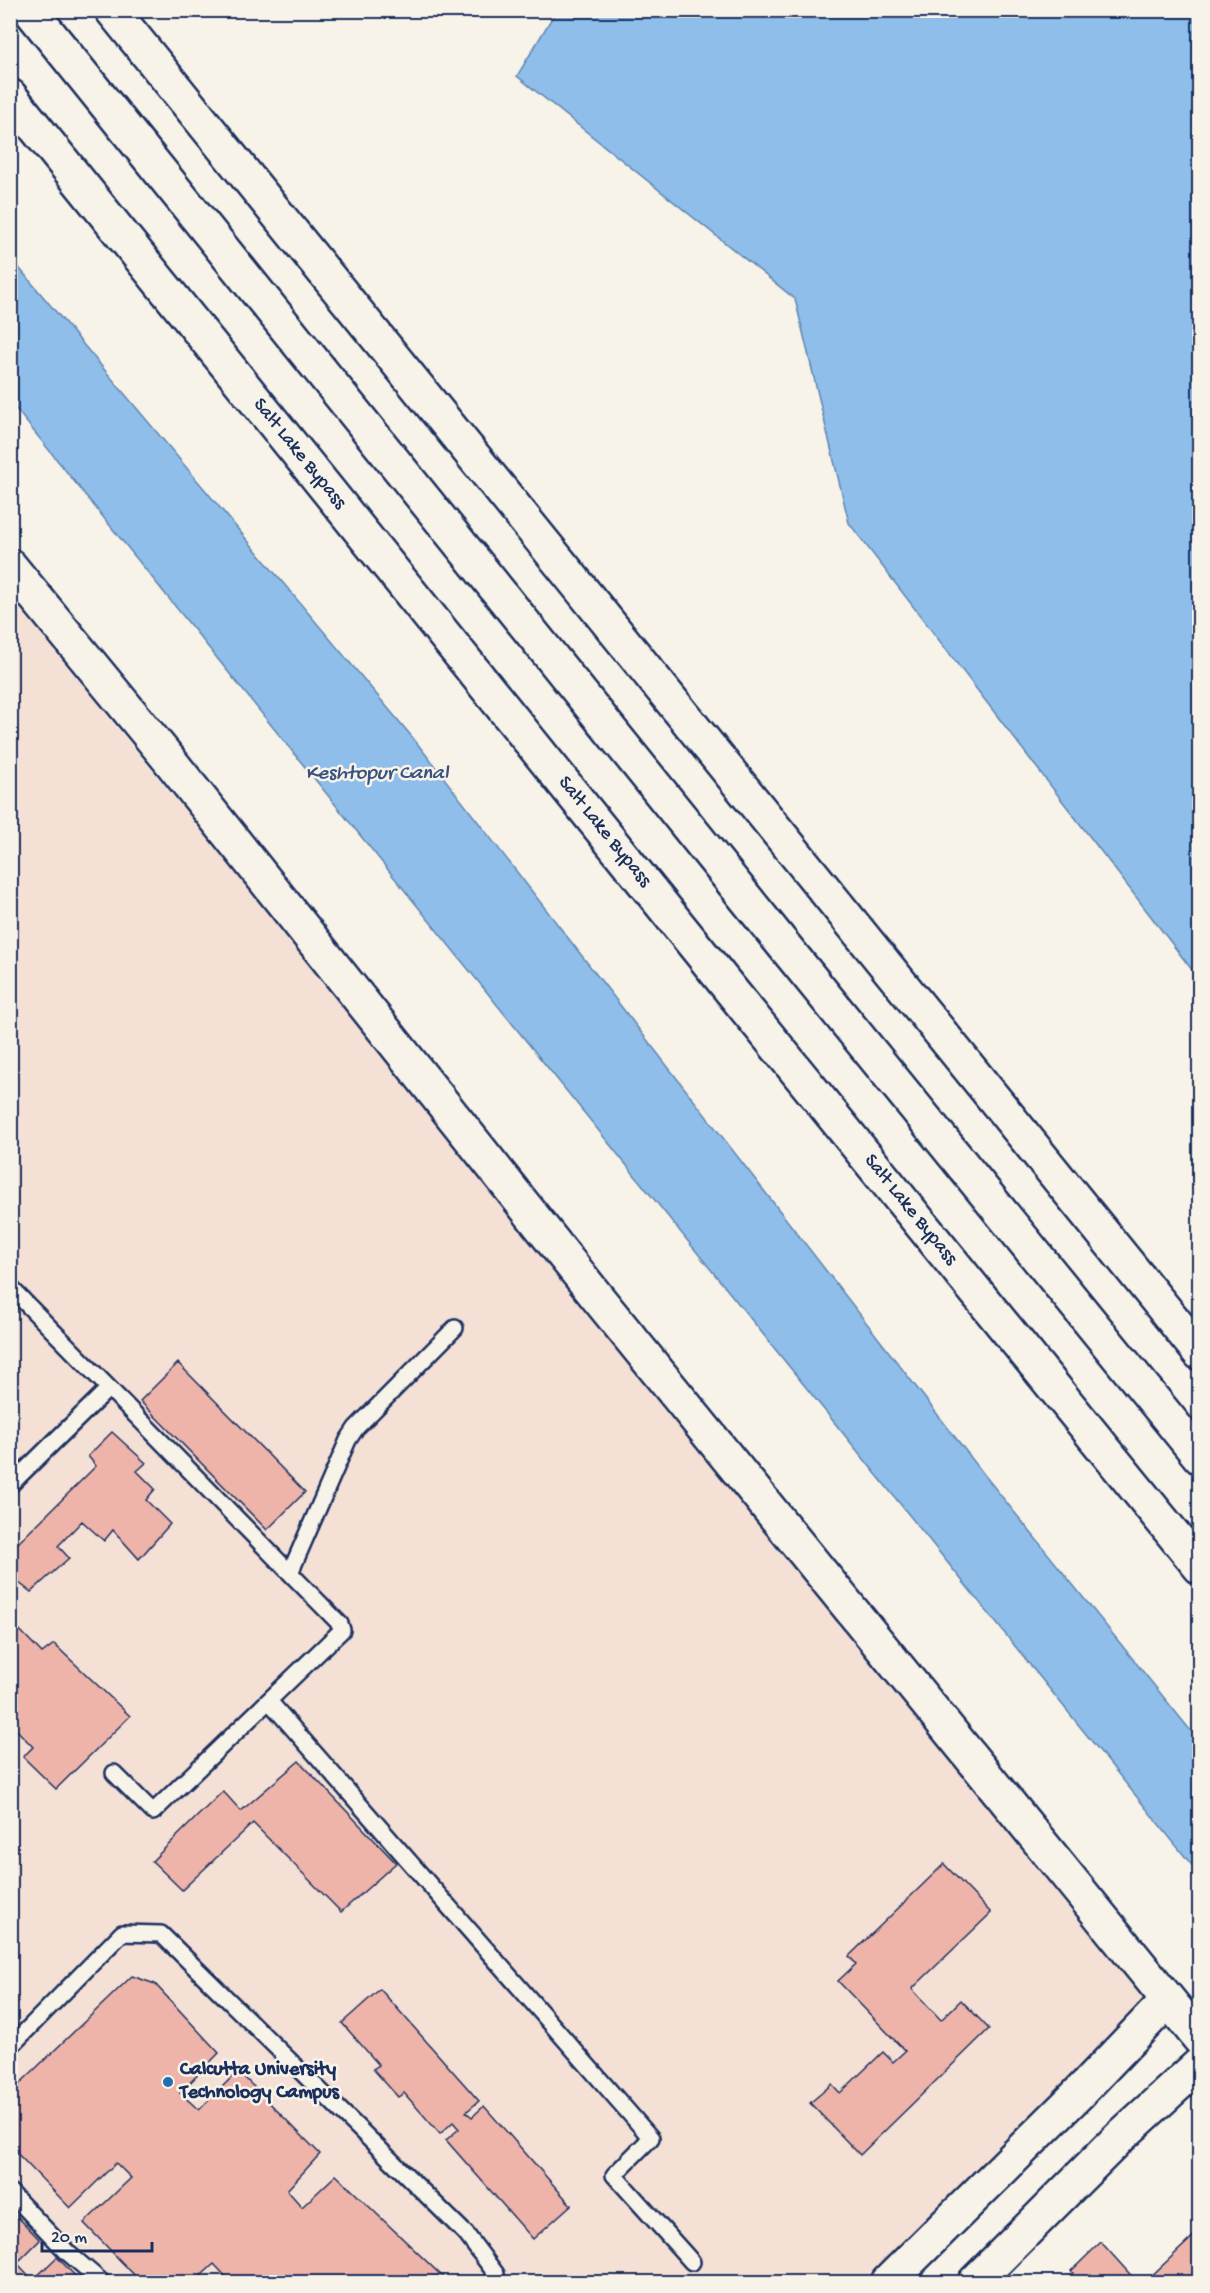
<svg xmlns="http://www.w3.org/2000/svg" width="1210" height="2293" font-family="'Gochi Hand',sans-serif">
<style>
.built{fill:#f4e0d5}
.water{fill:#8ebee9;stroke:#6085b1;stroke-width:1.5}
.building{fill:#eeb4aa;stroke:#1b2f5e;stroke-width:1.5}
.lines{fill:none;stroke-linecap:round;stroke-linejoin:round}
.service-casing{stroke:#1b2f5e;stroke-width:20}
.tertiary-casing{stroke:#1b2f5e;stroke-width:38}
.primary-casing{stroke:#1b2f5e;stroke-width:38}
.service{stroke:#f7f3e8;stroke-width:15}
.tertiary{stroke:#f7f3e8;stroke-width:33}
.primary{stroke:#f7f3e8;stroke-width:33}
.poi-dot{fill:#1f6fb2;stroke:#f7f3e8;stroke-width:2}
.labels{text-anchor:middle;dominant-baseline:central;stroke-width:5;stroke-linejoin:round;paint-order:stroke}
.street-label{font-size:20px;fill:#1b2f5e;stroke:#f7f3e8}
.poi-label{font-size:20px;font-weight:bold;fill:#1b2f5e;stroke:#f7f3e8;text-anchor:start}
.water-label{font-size:21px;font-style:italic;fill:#385381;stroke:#f7f3e8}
</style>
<rect width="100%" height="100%" fill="#f7f3e8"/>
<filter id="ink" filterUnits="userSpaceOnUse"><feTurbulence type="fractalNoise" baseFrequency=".0167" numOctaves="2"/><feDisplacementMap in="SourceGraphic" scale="12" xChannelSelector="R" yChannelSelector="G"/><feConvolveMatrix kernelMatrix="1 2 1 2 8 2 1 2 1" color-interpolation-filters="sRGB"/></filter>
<g filter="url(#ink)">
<!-- built -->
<path class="built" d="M 10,596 L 827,1600 L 1151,2003 L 869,2282 L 11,2282 Z"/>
<!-- water -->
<path class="water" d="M 556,11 L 1199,11 L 1199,979 L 849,523 L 795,299 L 517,76 Z
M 10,257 L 413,738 L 986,1477 L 1199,1741 L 1199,1874 L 11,403 Z"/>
<!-- building -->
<path class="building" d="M 178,1363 L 305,1492 L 267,1530 L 140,1401 Z
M 112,1432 L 146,1463 L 137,1471 L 155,1489 L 146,1500 L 170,1524 L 139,1559 L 113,1530 L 104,1541 L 82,1521 L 58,1546 L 69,1558 L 31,1592 L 19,1583 L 10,1594 L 10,1551 L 96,1466 L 88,1456 Z
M 10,1620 L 42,1653 L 54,1644 L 130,1716 L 56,1789 L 23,1757 L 33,1747 L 10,1723 Z
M 299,1761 L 396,1863 L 341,1912 L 253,1823 L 182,1890 L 152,1861 L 223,1791 L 241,1811 Z
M 944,1864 L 991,1913 L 912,1989 L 941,2020 L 961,2000 L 989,2029 L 860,2155 L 810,2103 L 832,2084 L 840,2093 L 883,2052 L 893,2062 L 905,2051 L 838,1981 L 856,1964 L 849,1956 Z
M 132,1976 L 155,1984 L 219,2053 L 180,2093 L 199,2110 L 238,2071 L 320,2154 L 287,2190 L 302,2207 L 336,2175 L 445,2279 L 446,2282 L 228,2282 L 230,2281 L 214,2264 L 194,2282 L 141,2282 L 84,2223 L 131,2178 L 116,2163 L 70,2208 L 10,2146 L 10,2093 Z
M 380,1989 L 479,2101 L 466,2112 L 472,2117 L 484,2106 L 571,2205 L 533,2239 L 446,2140 L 459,2129 L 453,2122 L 440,2134 L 404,2093 L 398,2097 L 373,2069 L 379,2065 L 342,2023 Z
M 10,2209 L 40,2240 L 17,2263 L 33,2280 L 57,2257 L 81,2282 L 10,2282 Z
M 1200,2230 L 1200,2282 L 1145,2282 Z
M 1101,2242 L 1137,2282 L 1063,2282 L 1073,2273 L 1071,2271 Z"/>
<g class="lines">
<!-- service casing -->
<g class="service-casing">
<path id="service" d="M 10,1287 L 340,1624 L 342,1630 L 153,1812 L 114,1773
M 10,1485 L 109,1388
M 290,1573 L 348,1440 L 356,1428 L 455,1328
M 269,1701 L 651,2138 L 614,2175 L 692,2262
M 10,2047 L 122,1933 L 161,1934 L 466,2234 L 496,2274 L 497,2282
M 10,2192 L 68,2253 L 102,2282"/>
</g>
<!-- tertiary casing -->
<g class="tertiary-casing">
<path id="tertiary" d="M 10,566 L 167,757 L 597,1297 L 1200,2039
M 888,2282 L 1078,2094 L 1168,2000
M 975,2282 L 1120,2137 L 1200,2064"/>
</g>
<!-- primary casing -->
<g class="primary-casing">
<path id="primary" d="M 30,10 L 781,942 L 1200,1457
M 112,10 L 1200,1353
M 10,96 L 729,988 L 1200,1567"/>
</g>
<!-- service -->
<use href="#service" class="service"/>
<!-- tertiary -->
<use href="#tertiary" class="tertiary"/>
<!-- primary -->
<use href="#primary" class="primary"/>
</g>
</g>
<!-- markers -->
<circle class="poi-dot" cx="168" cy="2082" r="6"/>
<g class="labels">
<!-- street labels -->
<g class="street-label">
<text transform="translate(299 454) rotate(51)">Salt Lake Bypass</text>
<text transform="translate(604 832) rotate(51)">Salt Lake Bypass</text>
<text transform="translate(910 1210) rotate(51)">Salt Lake Bypass</text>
</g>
<!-- poi labels -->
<g class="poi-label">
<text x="180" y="2070">Calcutta University<tspan x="180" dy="23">Technology Campus</tspan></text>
</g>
<!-- water labels -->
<g class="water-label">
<text x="377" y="774">Keshtopur Canal</text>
</g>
</g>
<!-- margin -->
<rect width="1210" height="2293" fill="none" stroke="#f7f3e8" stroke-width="36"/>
<rect x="18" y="18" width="1174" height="2257" fill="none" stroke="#1b2f5e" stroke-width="2" filter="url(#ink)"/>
<!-- scale -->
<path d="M42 2242v9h110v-9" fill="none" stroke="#1b2f5e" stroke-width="3"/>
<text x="51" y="2242" font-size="18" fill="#1b2f5e" stroke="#f7f3e8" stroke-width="4.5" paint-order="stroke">20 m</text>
</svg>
